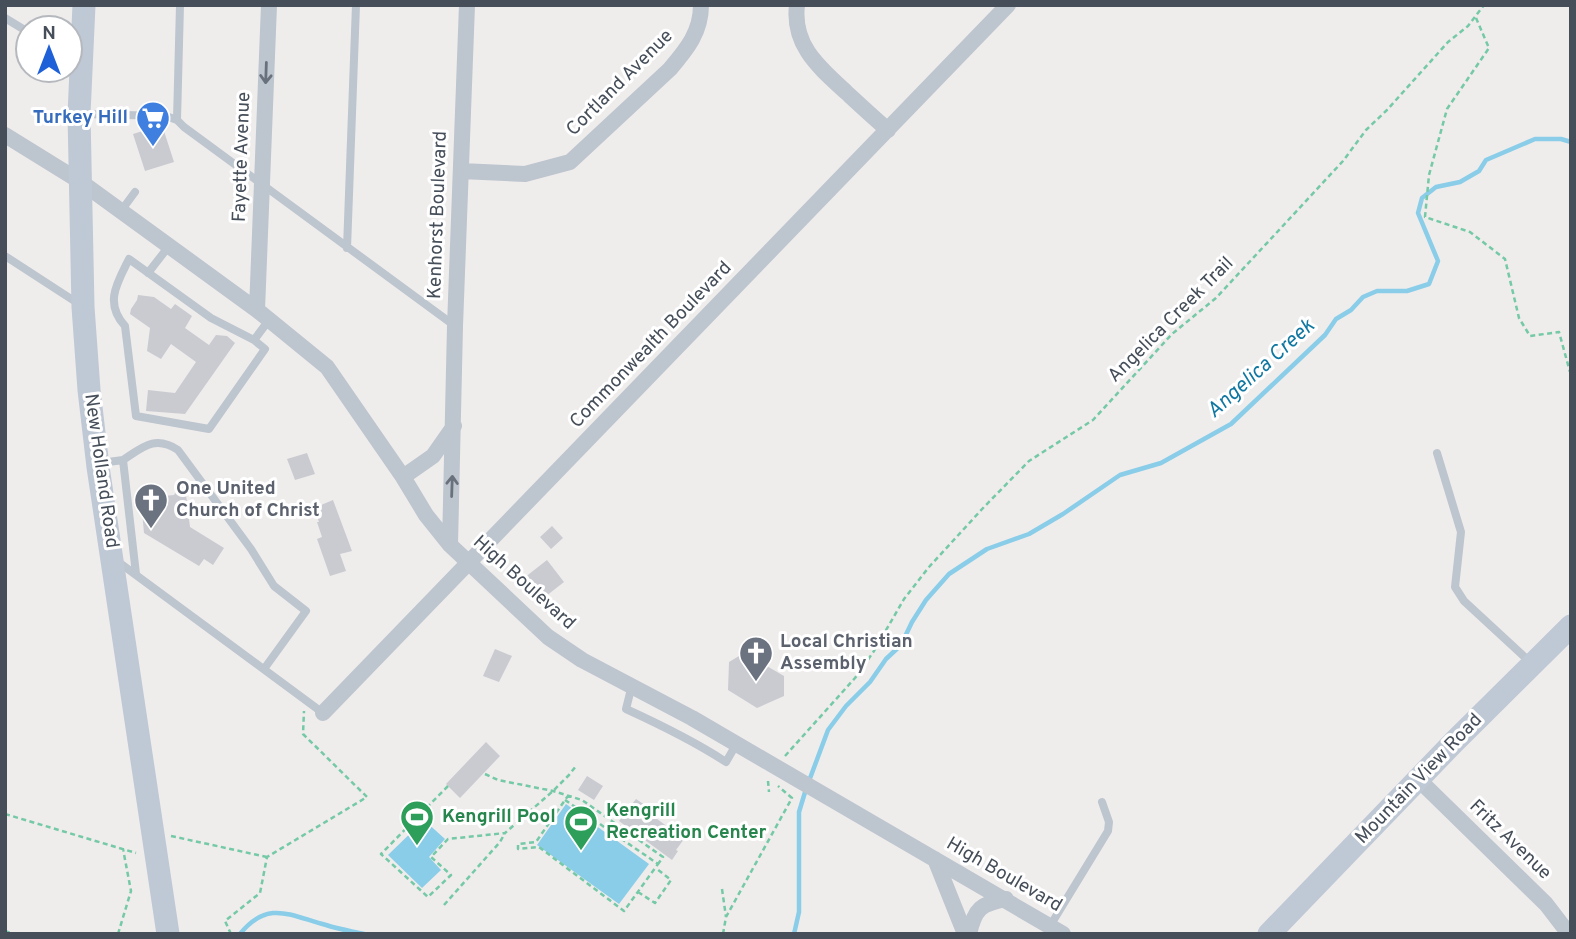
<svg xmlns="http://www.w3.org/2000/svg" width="1576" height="939" font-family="Overpass,sans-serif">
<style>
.water{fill:#89cde8}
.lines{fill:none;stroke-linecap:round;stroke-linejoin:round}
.stream{stroke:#89cde8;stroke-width:4.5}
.building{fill:#c9cbd1}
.path{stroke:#74c9a6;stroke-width:2.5;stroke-dasharray:5 3.5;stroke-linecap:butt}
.lane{stroke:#bdc5ce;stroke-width:8}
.street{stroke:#bdc5ce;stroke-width:16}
.secondary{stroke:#bfc8d5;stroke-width:23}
.oneway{stroke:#69727c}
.labels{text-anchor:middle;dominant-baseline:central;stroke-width:6;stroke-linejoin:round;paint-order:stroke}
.street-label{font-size:19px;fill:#454e59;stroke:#fff}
.shop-label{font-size:19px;font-weight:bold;fill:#366cbe;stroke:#fff;text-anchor:end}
.worship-label{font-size:19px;font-weight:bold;fill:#5b616d;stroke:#fff;text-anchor:start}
.leisure-label{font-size:19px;font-weight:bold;fill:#27864d;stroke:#fff;text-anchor:start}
.water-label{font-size:21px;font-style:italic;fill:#1077a1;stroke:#fff}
</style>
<rect width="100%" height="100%" fill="#efecec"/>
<!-- water -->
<path class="water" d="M 566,804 L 649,864 L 619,904 L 537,845 Z
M 424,820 L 445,839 L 429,857 L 441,870 L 422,888 L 388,855 Z"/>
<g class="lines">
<!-- stream -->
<path class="stream" d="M 809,781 L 828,730 L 846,706 L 870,682 L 886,659 L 901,645 L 912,622 L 926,600 L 949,574 L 987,549 L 1029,534 L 1063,514 L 1120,475 L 1161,463 L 1231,424 L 1325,335 L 1336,319 L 1351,310 L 1363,297 L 1377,291 L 1407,291 L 1429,284 L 1438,261 L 1418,213 L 1422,198 L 1436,187 L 1460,182 L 1479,171 L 1486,160 L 1535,139 L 1561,139 L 1571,142
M 240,934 C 268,899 291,916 326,925 C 338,929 351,931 364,934
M 794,934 L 799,912 L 799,812 L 806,789"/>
</g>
<!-- building -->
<path class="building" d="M 162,125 L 174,162 L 145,171 L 133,134 Z
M 138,295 L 154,297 L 171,309 L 175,304 L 192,316 L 185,328 L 209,345 L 216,335 L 227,336 L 235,343 L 185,414 L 146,411 L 148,390 L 175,393 L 196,362 L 171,344 L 161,359 L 147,351 L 150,328 L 130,314 L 131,309 L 137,300 Z
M 307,453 L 315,474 L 295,480 L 287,459 Z
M 184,478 L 190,527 L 224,548 L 213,565 L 204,559 L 199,566 L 144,533 L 140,489 L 153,497 L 174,495 Z
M 333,500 L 352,551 L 340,554 L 346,571 L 330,576 L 317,539 L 322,537 L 317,522 L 319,522 L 314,508 Z
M 552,526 L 563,538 L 551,549 L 540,537 Z
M 547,560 L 564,582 L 541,600 L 524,578 Z
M 495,649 L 512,656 L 499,682 L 483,676 Z
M 744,653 L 784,676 L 784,696 L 757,708 L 728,690 L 729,662 Z
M 486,742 L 500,756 L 460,798 L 446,784 Z
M 587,776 L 603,786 L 594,800 L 578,790 Z
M 636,799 L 645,805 L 642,808 L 668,827 L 670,824 L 687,835 L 676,850 L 678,851 L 672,860 L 619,821 Z"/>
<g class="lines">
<!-- path -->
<path class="path" d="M 1476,18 L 1489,48 L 1447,109 L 1429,175 L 1425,217 L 1470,232 L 1505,259 L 1519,318 L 1530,336 L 1559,332 L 1570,372
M 785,756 L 855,678 L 874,651 L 904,599 L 929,567 L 984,507 L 1029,461 L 1093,420 L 1172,334 L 1216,298 L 1343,161 L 1366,130 L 1387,110 L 1448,42 L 1468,26 L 1484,5
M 485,774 L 498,780 L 553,791 L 582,800 L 663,857 L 658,864
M 768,781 L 769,792
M 448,786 L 381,854 L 428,897 L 451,875 L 431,857 L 448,839 L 505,833 L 553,791 L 569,775 L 576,766
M 565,800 L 658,864 L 624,911 L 539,847 L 518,849 L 518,844 L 536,842 L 565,800 L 568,796
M 5,814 L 136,853
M 171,836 L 267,857
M 722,889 L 726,917
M 638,892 L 655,903 L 671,880 L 657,869
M 444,905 L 500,842 L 505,833
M 5,931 L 14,934
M 118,934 L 131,891 L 123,849
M 231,934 L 225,921 L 260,893 L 267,857 L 367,797 L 303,734 L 304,711
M 723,934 L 726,917 L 792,798 L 778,786"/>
<!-- lane -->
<path class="lane" d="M 180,5 L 177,120 L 184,127 L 455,326
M 5,18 L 28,32
M 82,114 L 166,116 L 177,120
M 121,211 L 135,192
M 347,248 L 356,5
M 5,256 L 79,304
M 129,259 L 211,318 L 254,340 L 265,349 L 209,429 L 136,416 L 125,326 C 104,303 117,283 129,259 Z
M 148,273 L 169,246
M 254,340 L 269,320
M 1437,453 L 1461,532 L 1455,587 L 1464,601 L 1530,662
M 123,460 C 143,447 155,435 178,450 L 251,549 L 274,586 L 306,611 L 264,669
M 101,463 L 123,460 L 136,574
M 117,561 L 323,713
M 632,685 L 626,709 C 661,725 694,741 726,762 L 737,743
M 1050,926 L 1108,831 L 1109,822 L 1102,802"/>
<!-- street -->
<path class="street" d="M 797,5 C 792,46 820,68 847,93 C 860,105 874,118 888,130
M 5,135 L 81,182 L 257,310 L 327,367 L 403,477 L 426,515 L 450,545 L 548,637 L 582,660 L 692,718 L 1063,934
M 461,171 L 525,174 L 570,162 L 670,69 C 687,49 701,32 701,5
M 257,310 L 269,5
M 403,477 L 433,456 L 454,426
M 450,545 L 455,326 L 467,5
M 323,713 L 1008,5
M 1418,779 L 1546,904 L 1569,934
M 935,859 L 965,934
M 969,934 C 975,908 981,904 1006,899"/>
<!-- secondary -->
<path class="secondary" d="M 84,5 L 79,114 L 83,307 L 89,390 L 98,467 L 168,934
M 1269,934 L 1454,742 L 1571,626"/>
</g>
<!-- one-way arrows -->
<defs><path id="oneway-shaft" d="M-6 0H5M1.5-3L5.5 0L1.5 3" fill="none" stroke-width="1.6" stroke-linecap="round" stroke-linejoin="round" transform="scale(1.75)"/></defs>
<g class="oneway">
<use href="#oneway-shaft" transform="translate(266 73) rotate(92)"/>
<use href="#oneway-shaft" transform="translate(452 486) rotate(-88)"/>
</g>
<!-- icons -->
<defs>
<g id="supermarket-pin" transform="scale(1.75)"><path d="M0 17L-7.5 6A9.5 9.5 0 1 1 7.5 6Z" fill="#3f7fe0" stroke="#fff"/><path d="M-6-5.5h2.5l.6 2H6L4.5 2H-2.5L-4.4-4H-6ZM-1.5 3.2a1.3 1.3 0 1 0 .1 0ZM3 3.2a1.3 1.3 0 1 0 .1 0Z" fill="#fff"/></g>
<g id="church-pin" transform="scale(1.75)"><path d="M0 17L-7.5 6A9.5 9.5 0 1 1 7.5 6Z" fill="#6b7280" stroke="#fff"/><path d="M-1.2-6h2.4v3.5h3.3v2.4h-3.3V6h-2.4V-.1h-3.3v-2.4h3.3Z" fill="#fff"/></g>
<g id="stadium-pin" transform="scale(1.75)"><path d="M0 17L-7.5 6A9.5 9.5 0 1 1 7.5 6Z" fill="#2e9e5b" stroke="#fff"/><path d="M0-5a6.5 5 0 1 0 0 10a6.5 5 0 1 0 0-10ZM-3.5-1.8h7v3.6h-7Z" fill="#fff"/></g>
</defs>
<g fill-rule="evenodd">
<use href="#supermarket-pin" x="153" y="118"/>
<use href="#church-pin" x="151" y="500"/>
<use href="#church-pin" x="756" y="653"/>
<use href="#stadium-pin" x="417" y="817"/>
<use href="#stadium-pin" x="581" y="822"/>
</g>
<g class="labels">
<!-- street labels -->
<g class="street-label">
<text transform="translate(620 83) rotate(-45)">Cortland Avenue</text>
<text transform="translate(242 157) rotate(-88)">Fayette Avenue</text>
<text transform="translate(438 215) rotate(-88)">Kenhorst Boulevard</text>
<text transform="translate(1171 320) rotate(-45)">Angelica Creek Trail</text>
<text transform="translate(651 345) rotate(-46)">Commonwealth Boulevard</text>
<text transform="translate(101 471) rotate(82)">New Holland Road</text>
<text transform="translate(524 583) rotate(42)">High Boulevard</text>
<text transform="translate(1419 779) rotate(-46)">Mountain View Road</text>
<text transform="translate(1510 840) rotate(44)">Fritz Avenue</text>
<text transform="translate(1004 875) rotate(30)">High Boulevard</text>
</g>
<!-- shop labels -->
<g class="shop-label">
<text x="128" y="118">Turkey Hill</text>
</g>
<!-- worship labels -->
<g class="worship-label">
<text x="176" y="489">One United<tspan x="176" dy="22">Church of Christ</tspan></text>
<text x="780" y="642">Local Christian<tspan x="780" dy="22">Assembly</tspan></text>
</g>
<!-- leisure labels -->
<g class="leisure-label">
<text x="606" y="811">Kengrill<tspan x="606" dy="22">Recreation Center</tspan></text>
<text x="442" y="817">Kengrill Pool</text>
</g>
<!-- water labels -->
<g class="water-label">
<text transform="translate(1261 369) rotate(-42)">Angelica Creek</text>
</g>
</g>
<!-- border -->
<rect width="1576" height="939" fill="none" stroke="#454e59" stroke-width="14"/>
<!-- north arrow -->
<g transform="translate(49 49)"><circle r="33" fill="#ffffff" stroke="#b5b8bd" stroke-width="2"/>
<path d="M0-5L12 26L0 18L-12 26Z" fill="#1e60d7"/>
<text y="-10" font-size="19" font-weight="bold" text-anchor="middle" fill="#454e59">N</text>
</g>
</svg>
